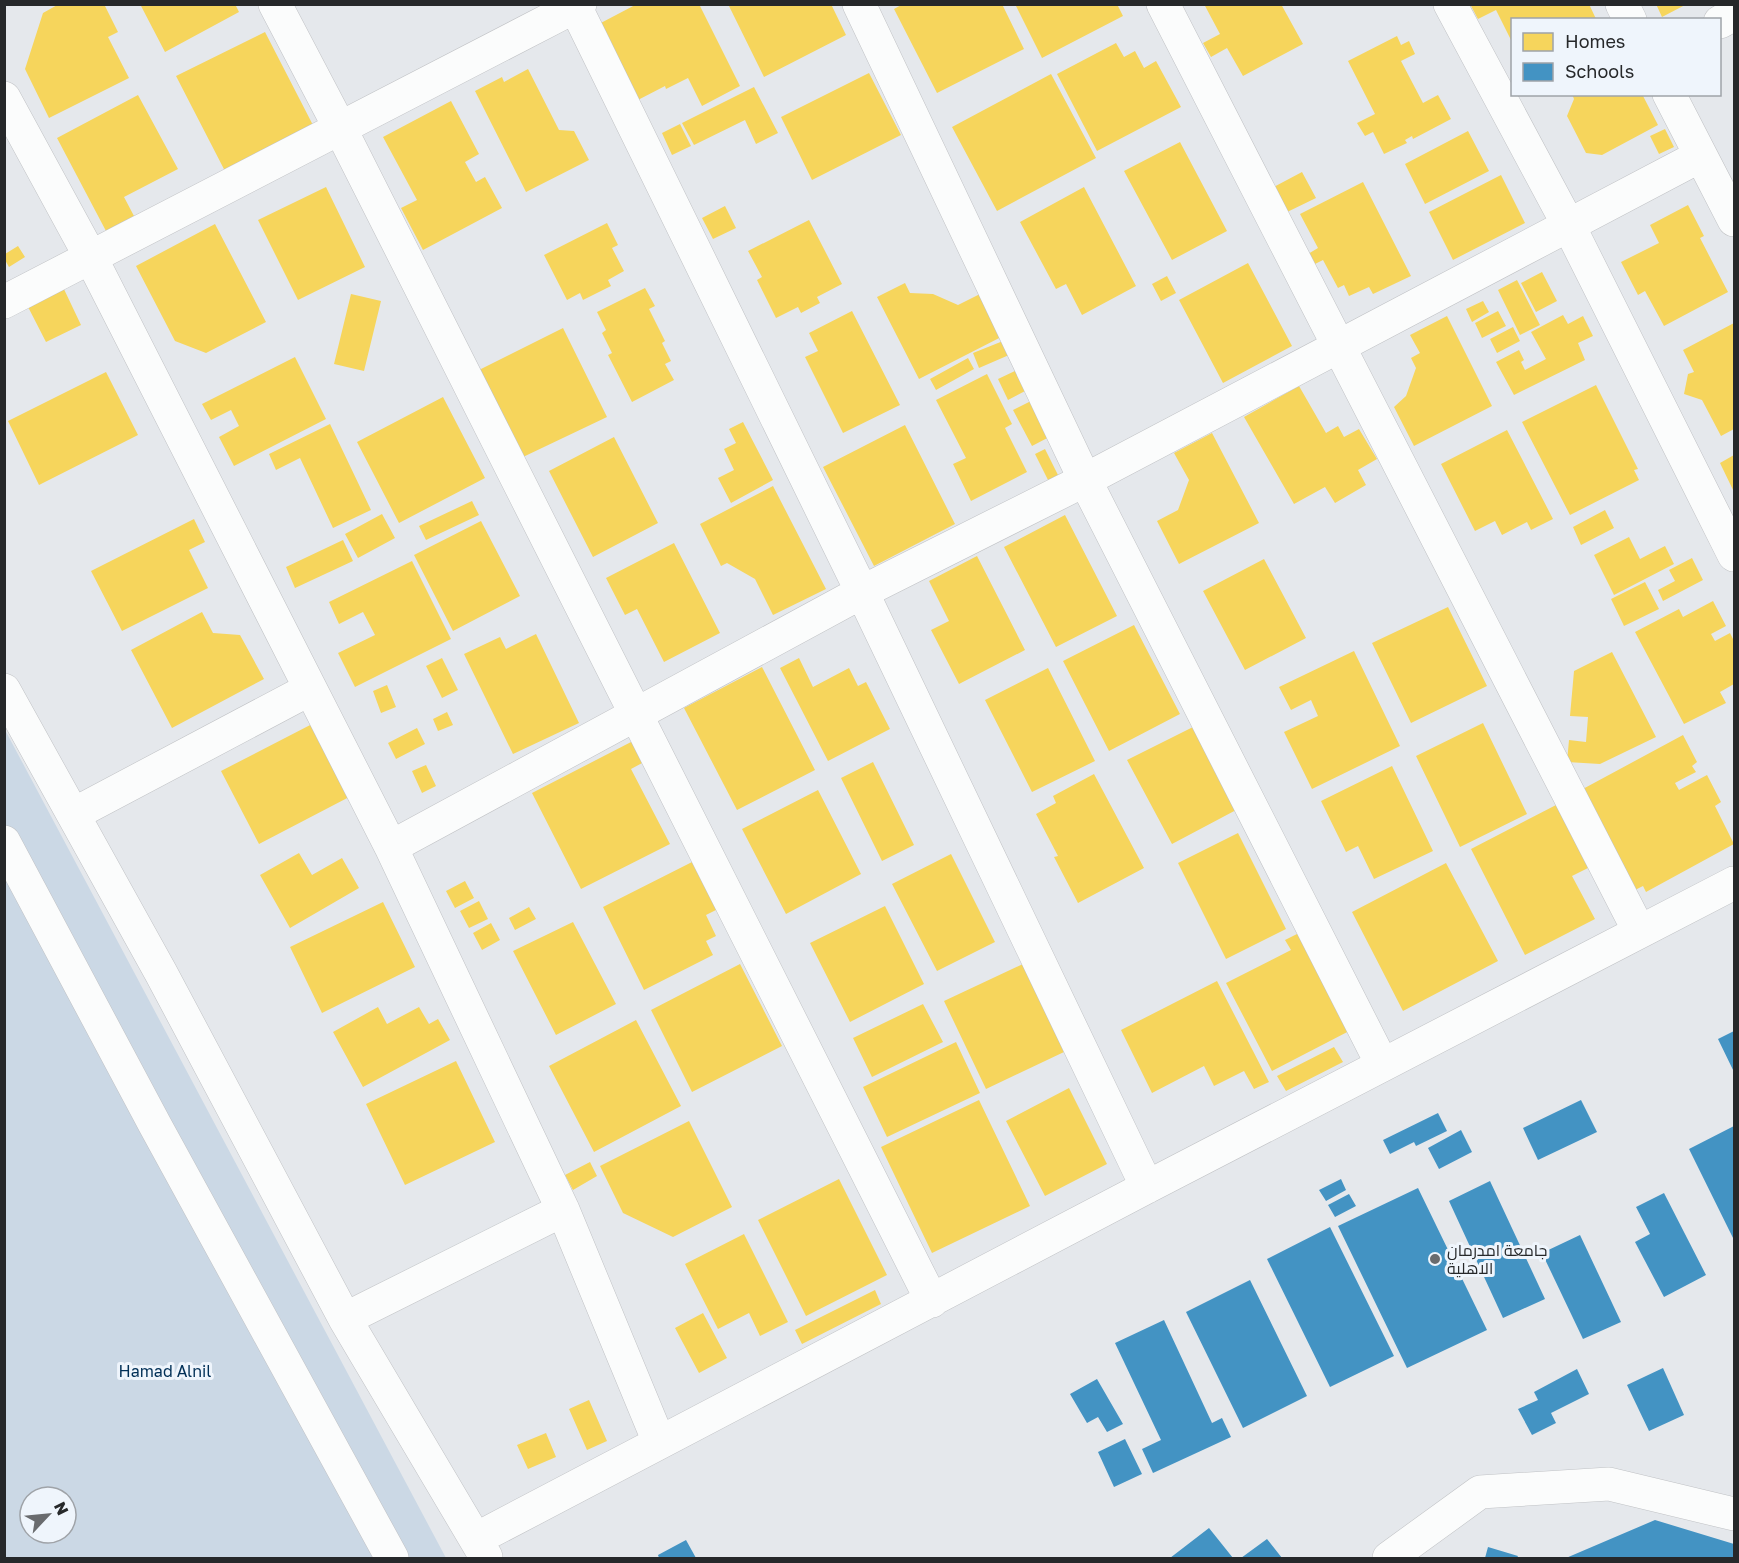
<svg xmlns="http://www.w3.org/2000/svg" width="1739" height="1563" font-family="'Golos Text',Cairo,sans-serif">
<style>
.green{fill:#cbd8e5;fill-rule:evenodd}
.homes{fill:#f6d55c}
.schools{fill:#4393c3}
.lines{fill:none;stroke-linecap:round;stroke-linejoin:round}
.minor-casing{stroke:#c0c2c5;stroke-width:34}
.minor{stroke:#fbfcfc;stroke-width:33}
.poi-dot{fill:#696b6e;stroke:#eff5fc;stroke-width:2}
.labels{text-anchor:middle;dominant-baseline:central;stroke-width:6;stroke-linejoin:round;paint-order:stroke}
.poi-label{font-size:16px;fill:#26282a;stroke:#eff5fc;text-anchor:start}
.park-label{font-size:16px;fill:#002f56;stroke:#eff5fc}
</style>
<rect width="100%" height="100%" fill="#e5e8ec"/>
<!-- green -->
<path class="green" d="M 4,728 L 446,1558 L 5,1558 ZM 30,1497 L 66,1497 L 66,1533 L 30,1533 Z"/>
<!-- homes -->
<path class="homes" d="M 59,4 L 104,4 L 118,32 L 108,37 L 129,78 L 49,118 L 25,69 L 43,13 Z
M 140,4 L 235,4 L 239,12 L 165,52 Z
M 637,4 L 699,4 L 740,86 L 702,106 L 688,78 L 666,89 L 665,86 L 636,101 L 597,25 Z
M 728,4 L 831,4 L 846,35 L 764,77 Z
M 903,4 L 1002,4 L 1024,49 L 937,93 L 894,9 Z
M 1015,4 L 1117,4 L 1123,16 L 1042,58 Z
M 1204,4 L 1281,4 L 1303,44 L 1243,76 L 1227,48 L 1211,57 L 1203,43 L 1220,34 Z
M 1470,4 L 1589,4 L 1596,19 L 1512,20 L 1512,42 L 1496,10 L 1478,19 Z
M 1656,4 L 1687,4 L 1662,17 Z
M 265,32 L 316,131 L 227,175 L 176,76 Z
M 1397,36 L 1401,45 L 1409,41 L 1415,54 L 1401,61 L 1423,103 L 1438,95 L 1451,119 L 1413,139 L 1412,136 L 1405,140 L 1407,143 L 1384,154 L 1373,132 L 1365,136 L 1357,123 L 1375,114 L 1348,61 Z
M 1116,43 L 1124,57 L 1135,51 L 1144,68 L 1156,61 L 1181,107 L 1097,151 L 1057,74 Z
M 528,69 L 559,130 L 574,131 L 589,160 L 526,192 L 475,91 L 502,77 L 504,82 Z
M 869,73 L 901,135 L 812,180 L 781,117 Z
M 1051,74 L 1096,158 L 997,211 L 952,127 Z
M 754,87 L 778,133 L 756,144 L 745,120 L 694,145 L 682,123 Z
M 1572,94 L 1642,94 L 1658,125 L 1602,155 L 1586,153 L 1567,116 L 1574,99 Z
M 138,95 L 178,169 L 124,197 L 134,216 L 106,231 L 57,138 Z
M 451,101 L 479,154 L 465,162 L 476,182 L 485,177 L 502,208 L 423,250 L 401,208 L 417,200 L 383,137 Z
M 680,124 L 691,146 L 672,155 L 662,133 Z
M 1665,129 L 1674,147 L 1659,154 L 1650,136 Z
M 1468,131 L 1489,171 L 1425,204 L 1405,164 Z
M 1180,142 L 1227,231 L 1172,260 L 1124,171 Z
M 1302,172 L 1316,198 L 1281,215 L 1268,190 Z
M 1501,175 L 1525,223 L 1453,260 L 1429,212 Z
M 1363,182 L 1411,276 L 1373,294 L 1369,287 L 1349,296 L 1344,285 L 1338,288 L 1323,260 L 1313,265 L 1308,254 L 1318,248 L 1300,214 Z
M 326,187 L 365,267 L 298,300 L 258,220 Z
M 1084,187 L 1136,286 L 1082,315 L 1066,284 L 1056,289 L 1020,222 Z
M 1688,205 L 1704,236 L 1700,238 L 1728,292 L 1664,326 L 1645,291 L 1638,295 L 1621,262 L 1659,243 L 1650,225 Z
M 725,206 L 736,228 L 713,239 L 702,218 Z
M 809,220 L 842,284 L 817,297 L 820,303 L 801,313 L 798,307 L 776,318 L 757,280 L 762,277 L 748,251 Z
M 607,223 L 618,245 L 612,248 L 624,271 L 608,280 L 611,286 L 583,300 L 580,293 L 567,300 L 544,255 Z
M 215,224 L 266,322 L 206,353 L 175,341 L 136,266 Z
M 18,246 L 25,257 L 9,267 L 5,260 L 5,254 Z
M 1248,263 L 1292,346 L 1223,383 L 1179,300 Z
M 1542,272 L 1557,301 L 1536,312 L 1521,283 Z
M 1167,276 L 1176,293 L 1161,301 L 1152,284 Z
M 1517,280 L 1540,325 L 1520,335 L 1498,290 Z
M 905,283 L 910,293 L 933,294 L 958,305 L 988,290 L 1009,333 L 919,379 L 877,297 Z
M 62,285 L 81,325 L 46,342 L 26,303 Z
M 645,288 L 655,306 L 649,309 L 665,341 L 662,343 L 671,361 L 665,364 L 674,380 L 632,402 L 608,355 L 612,353 L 602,333 L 606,330 L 597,312 Z
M 351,294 L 381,301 L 364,371 L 334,364 Z
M 1483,301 L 1489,312 L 1472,322 L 1466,309 Z
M 852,311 L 900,405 L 843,433 L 805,357 L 818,351 L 809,333 Z
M 1498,311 L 1506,326 L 1482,338 L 1475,323 Z
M 1563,315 L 1568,324 L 1583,316 L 1593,336 L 1578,343 L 1585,360 L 1514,395 L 1496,362 L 1519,350 L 1524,360 L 1521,362 L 1525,370 L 1546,359 L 1531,332 Z
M 1447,316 L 1492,406 L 1414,446 L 1394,407 L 1406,396 L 1416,368 L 1411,358 L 1420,353 L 1410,335 Z
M 1734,323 L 1734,429 L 1721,436 L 1702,400 L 1684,394 L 1688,374 L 1694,372 L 1683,350 Z
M 1513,327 L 1520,341 L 1497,353 L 1490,339 Z
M 563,328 L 607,417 L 523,457 L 479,370 Z
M 1003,341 L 1009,355 L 979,368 L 973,353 Z
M 295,357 L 326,419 L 234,466 L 219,437 L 239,426 L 231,410 L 211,420 L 202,404 Z
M 968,358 L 974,369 L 936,390 L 930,379 Z
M 1017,370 L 1027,390 L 1008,400 L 998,379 Z
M 106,372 L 138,435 L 39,485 L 8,421 Z
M 987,374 L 1012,424 L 1005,428 L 1027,472 L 971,501 L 953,464 L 966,458 L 936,400 Z
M 1596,385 L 1638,469 L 1634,470 L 1639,480 L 1570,515 L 1522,422 Z
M 1299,386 L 1326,433 L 1338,426 L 1344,437 L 1359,429 L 1377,459 L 1358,470 L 1366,485 L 1335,503 L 1325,487 L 1294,504 L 1244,417 Z
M 443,397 L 485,478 L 399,523 L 357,442 Z
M 1037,398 L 1055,434 L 1032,446 L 1013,410 Z
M 743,422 L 773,480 L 731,503 L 718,478 L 734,470 L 724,449 L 736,443 L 729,429 Z
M 330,424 L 371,510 L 333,528 L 300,458 L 276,470 L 269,454 Z
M 905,425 L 955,524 L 874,566 L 823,467 Z
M 1507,430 L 1553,519 L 1531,530 L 1527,522 L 1502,535 L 1495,521 L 1475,531 L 1441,464 Z
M 1212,433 L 1259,523 L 1179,564 L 1157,521 L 1178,510 L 1189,480 L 1174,453 Z
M 614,437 L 658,523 L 593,557 L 549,471 Z
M 1045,449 L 1060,479 L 1050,484 L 1035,454 Z
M 1734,455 L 1734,492 L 1720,463 Z
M 773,486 L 826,589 L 773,615 L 755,579 L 727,563 L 721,566 L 700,524 Z
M 472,501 L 479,515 L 426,540 L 419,526 Z
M 1605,510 L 1614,528 L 1581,545 L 1573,527 Z
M 382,514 L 395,538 L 358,558 L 345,534 Z
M 1065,515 L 1117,616 L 1056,647 L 1004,547 Z
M 194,519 L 205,542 L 189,550 L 208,588 L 122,631 L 91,571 Z
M 481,521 L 520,596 L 453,631 L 414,555 Z
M 1629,537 L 1640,559 L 1665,546 L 1674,564 L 1614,595 L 1594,555 Z
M 343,540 L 353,561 L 295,588 L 286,567 Z
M 674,543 L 720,633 L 664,662 L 637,609 L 625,615 L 606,578 Z
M 977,556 L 1025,650 L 959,684 L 931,630 L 949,621 L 929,581 Z
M 1692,558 L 1703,580 L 1663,601 L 1658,590 L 1675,581 L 1669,570 Z
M 1264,559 L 1306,638 L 1245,670 L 1203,591 Z
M 412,561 L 451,639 L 355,687 L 338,653 L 375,635 L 363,612 L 339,624 L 329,602 Z
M 1645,582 L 1659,609 L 1624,626 L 1611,599 Z
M 1713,601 L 1726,626 L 1711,634 L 1715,641 L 1730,633 L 1734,641 L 1734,684 L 1720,692 L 1726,703 L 1684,724 L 1635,632 L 1679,609 L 1683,617 Z
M 1448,607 L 1487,686 L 1411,723 L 1372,643 Z
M 202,612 L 213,633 L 240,635 L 264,679 L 172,728 L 131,650 Z
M 1134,625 L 1180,714 L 1109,751 L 1063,661 Z
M 536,634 L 579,723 L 513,754 L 464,654 L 500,637 L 506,649 Z
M 1354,651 L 1400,746 L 1312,789 L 1284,732 L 1318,716 L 1311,700 L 1291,710 L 1279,687 Z
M 1612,652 L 1656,737 L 1600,764 L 1567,762 L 1569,740 L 1586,742 L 1588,717 L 1570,716 L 1574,671 Z
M 442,658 L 458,690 L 442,698 L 426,666 Z
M 799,658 L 813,687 L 849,668 L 858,686 L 866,682 L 890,729 L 828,761 L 780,668 Z
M 762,667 L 815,770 L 737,810 L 684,708 Z
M 1048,668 L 1095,761 L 1032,792 L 985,700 Z
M 387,685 L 396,707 L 381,713 L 373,691 Z
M 447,712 L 453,725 L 438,731 L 433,719 Z
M 316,722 L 353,795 L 259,844 L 221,771 Z
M 1483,723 L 1527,814 L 1460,847 L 1416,756 Z
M 1195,726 L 1238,809 L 1172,844 L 1127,760 Z
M 417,728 L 425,744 L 396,759 L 388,743 Z
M 1683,735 L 1697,762 L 1692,766 L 1696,772 L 1675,783 L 1679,790 L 1707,775 L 1721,802 L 1715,806 L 1734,844 L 1646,892 L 1643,886 L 1635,890 L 1581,790 Z
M 633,741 L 644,762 L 631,769 L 670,844 L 581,889 L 532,793 Z
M 873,762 L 914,845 L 882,861 L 841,778 Z
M 426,765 L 436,786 L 422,793 L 412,771 Z
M 1392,766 L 1433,851 L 1374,879 L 1358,846 L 1346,852 L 1321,801 Z
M 1094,774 L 1144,868 L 1078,903 L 1054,857 L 1058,856 L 1036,814 L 1056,803 L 1053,796 Z
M 818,790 L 861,874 L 786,914 L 742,829 Z
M 1558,804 L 1590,867 L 1572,876 L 1595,919 L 1525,955 L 1471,849 Z
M 1238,833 L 1286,929 L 1226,959 L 1178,863 Z
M 299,853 L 312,875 L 342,858 L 359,888 L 290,928 L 260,875 Z
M 951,854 L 995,942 L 937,971 L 892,884 Z
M 698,859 L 722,907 L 706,915 L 716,936 L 706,941 L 713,955 L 644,990 L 603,907 Z
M 1446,863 L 1498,961 L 1403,1011 L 1352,912 Z
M 465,881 L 474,898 L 455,908 L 446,891 Z
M 479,901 L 488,919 L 469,928 L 460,911 Z
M 383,902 L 415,967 L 322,1013 L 290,947 Z
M 885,906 L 924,984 L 850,1022 L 810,943 Z
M 529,907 L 536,919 L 515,930 L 509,918 Z
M 573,922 L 616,1004 L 556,1035 L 513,951 Z
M 491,923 L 500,940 L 482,950 L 473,933 Z
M 1305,930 L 1355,1028 L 1272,1071 L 1226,983 L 1291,950 L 1285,940 Z
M 740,964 L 782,1046 L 692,1092 L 651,1010 Z
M 1023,964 L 1064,1052 L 986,1089 L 944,1001 Z
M 1217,981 L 1269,1082 L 1254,1089 L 1244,1071 L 1214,1086 L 1204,1066 L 1152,1093 L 1121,1030 Z
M 923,1004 L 943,1042 L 872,1077 L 853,1038 Z
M 378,1007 L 387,1024 L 419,1007 L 429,1024 L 438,1019 L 450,1040 L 363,1087 L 333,1032 Z
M 636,1020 L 681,1106 L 594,1152 L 549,1066 Z
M 956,1042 L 980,1093 L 887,1137 L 863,1087 Z
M 1334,1047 L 1343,1062 L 1286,1091 L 1277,1076 Z
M 456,1061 L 495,1142 L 405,1185 L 366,1104 Z
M 1069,1088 L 1107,1164 L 1045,1196 L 1006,1121 Z
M 979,1100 L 1030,1206 L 932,1253 L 881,1147 Z
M 689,1121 L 732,1207 L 673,1237 L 623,1213 L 600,1166 Z
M 590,1162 L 597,1176 L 573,1190 L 565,1175 Z
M 839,1179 L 887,1275 L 806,1316 L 758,1220 Z
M 744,1234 L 788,1322 L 760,1336 L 749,1313 L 718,1329 L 685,1264 Z
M 875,1290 L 881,1304 L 802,1344 L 795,1330 Z
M 703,1313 L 727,1358 L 699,1373 L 675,1328 Z
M 589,1400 L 607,1441 L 587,1450 L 569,1409 Z
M 546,1433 L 556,1457 L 528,1469 L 517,1445 Z"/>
<!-- schools -->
<path class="schools" d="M 1734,1031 L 1734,1072 L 1718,1039 Z
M 1581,1100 L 1597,1132 L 1538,1160 L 1523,1128 Z
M 1438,1113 L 1447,1131 L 1416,1146 L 1414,1142 L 1390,1154 L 1383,1140 Z
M 1734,1126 L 1734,1240 L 1689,1149 Z
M 1461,1130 L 1472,1152 L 1439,1169 L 1428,1148 Z
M 1341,1179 L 1346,1190 L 1326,1201 L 1319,1190 Z
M 1490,1181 L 1545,1299 L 1503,1318 L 1449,1201 Z
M 1418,1188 L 1487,1330 L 1407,1368 L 1338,1226 Z
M 1664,1193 L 1706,1275 L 1664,1297 L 1635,1242 L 1650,1234 L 1636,1207 Z
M 1349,1194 L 1356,1206 L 1335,1217 L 1328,1205 Z
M 1330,1227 L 1394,1356 L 1330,1387 L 1267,1259 Z
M 1580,1235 L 1621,1322 L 1583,1339 L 1542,1253 Z
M 1250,1280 L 1307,1396 L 1243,1428 L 1186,1312 Z
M 1164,1320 L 1212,1423 L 1222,1418 L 1231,1437 L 1153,1473 L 1142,1449 L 1161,1440 L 1115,1343 Z
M 1663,1368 L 1684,1415 L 1649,1431 L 1627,1385 Z
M 1577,1369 L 1589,1394 L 1551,1413 L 1556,1423 L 1532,1435 L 1518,1409 L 1538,1400 L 1534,1392 Z
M 1097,1379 L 1123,1424 L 1107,1432 L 1098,1417 L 1087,1423 L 1070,1394 Z
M 1125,1439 L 1142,1474 L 1114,1487 L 1098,1452 Z
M 1655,1520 L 1734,1544 L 1733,1558 L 1566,1558 Z
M 1209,1528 L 1233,1558 L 1170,1558 Z
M 1267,1539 L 1282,1558 L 1241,1558 Z
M 686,1540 L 696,1558 L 659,1558 L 658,1555 Z
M 1488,1547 L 1518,1556 L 1517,1558 L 1485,1558 Z"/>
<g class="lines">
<!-- minor casing -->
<g class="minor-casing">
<path id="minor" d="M 275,4 L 340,128 L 932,1301
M 574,4 L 862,592 L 1147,1187
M 859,4 L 1085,480 L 1382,1064
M 1163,4 L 1639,931
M 1450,4 L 1569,226 L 1734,555
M 1622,4 L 1630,20
M 1720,22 L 1734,14
M 1669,94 L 1734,220
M 4,98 L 90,256 L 391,847 L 563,1210 L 659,1442
M 4,302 L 580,4
M 4,690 L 161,973 L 345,1319 L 486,1557
M 74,814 L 310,689
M 4,842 L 155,1125 L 392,1558
M 391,847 L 862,592 L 1085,480 L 1700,156
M 345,1319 L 563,1210
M 476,1539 L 1147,1187 L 1734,883
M 1389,1558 L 1480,1492 L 1609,1484 L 1734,1514"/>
</g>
<!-- minor -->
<use href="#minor" class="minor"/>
</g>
<!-- markers -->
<circle class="poi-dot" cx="1435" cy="1259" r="6"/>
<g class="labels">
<!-- poi labels -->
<g class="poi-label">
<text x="1447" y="1250">جامعة امدرمان<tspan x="1447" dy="18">الاهلية</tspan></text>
</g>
<!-- park labels -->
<g class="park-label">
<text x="165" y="1371">Hamad Alnil</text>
</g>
</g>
<!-- border -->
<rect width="1739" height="1563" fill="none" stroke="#26282a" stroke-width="12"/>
<!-- legend -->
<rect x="1511" y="18" width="210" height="78" fill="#eff5fc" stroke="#9fa3a8" stroke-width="1.5"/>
<rect x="1523" y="33" width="30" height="18" fill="#f6d55c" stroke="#9fa3a8" stroke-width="1.5"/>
<text x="1565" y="48" font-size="18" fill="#26282a">Homes</text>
<rect x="1523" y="63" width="30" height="18" fill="#4393c3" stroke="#9fa3a8" stroke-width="1.5"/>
<text x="1565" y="78" font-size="18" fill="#26282a">Schools</text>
<!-- north arrow -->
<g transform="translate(48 1515) rotate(64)"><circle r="28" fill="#eff5fc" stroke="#9fa3a8" stroke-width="1.5"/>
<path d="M0-4.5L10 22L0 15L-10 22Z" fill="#696b6e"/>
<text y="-9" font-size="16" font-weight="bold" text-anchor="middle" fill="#26282a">N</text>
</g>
</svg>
